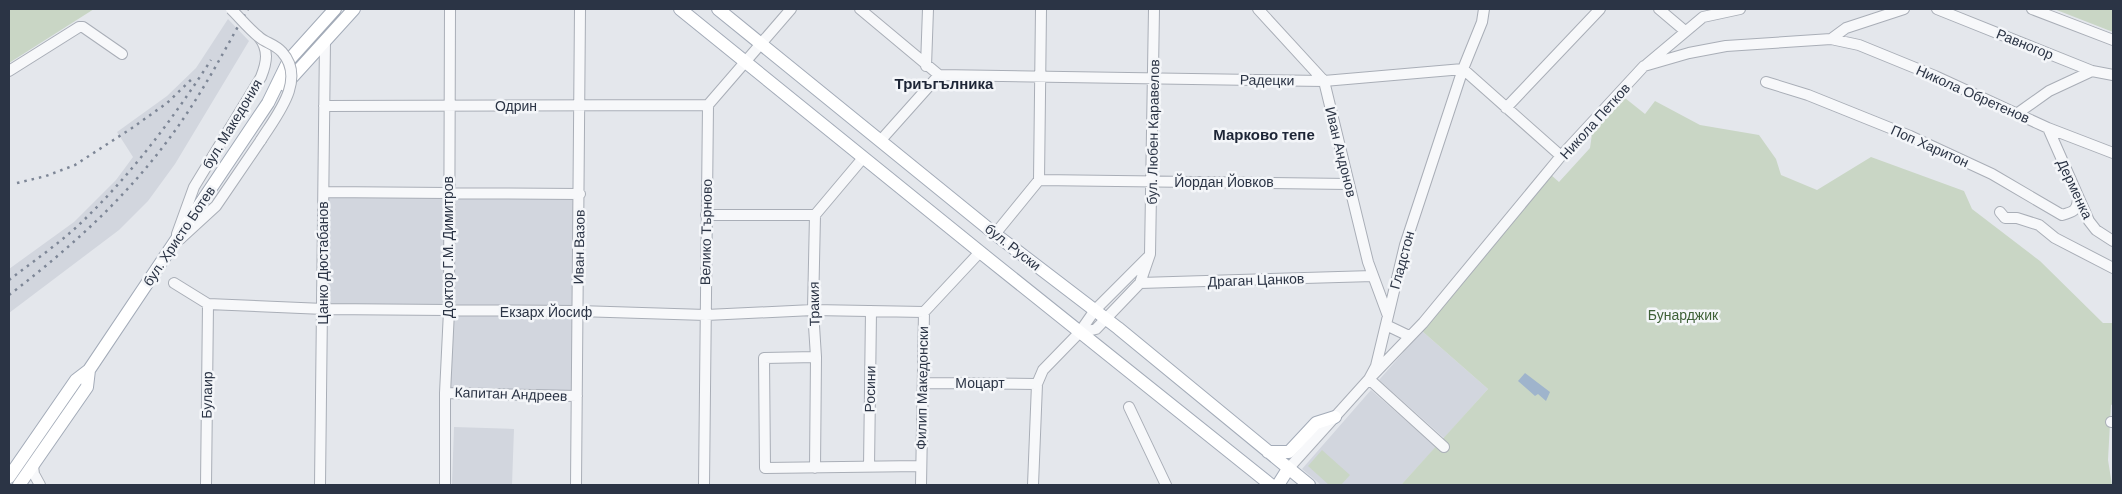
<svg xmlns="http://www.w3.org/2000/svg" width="2122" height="494" font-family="'DM Sans',sans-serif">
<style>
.built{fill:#d2d6de}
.green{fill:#c9d6c5}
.water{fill:#9fb4cc}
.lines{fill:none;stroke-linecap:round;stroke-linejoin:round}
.minor-casing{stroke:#a9aeb7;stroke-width:12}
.major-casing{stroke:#a3abb8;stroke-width:14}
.minor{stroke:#f7f8fa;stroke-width:10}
.major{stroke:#fff;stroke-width:12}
.rail{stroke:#7d8696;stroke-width:2.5;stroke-dasharray:2.5 5;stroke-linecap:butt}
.minor-bridge-casing{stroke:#a9aeb7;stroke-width:12;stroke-linecap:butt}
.minor-bridge{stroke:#f7f8fa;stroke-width:10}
.labels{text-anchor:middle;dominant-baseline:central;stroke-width:5;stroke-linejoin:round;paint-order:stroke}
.street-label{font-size:14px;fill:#2b3445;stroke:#f4f6f9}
.park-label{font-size:14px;fill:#3f6138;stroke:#f4f6f9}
.neighbourhood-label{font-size:15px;font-weight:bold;fill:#1d2536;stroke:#f4f6f9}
</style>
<rect width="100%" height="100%" fill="#e4e7ec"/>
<!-- built -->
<path class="built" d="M 228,19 L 249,41 L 175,164 L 148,201 L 119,230 L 9,313 L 9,269 L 74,222 L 116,180 L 133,157 L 117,132 L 167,96 L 196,68 Z
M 324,192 L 580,194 L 577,396 L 445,393 L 448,311 L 324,309 Z
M 1422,331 L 1488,389 L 1444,438 L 1379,380 Z
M 1371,390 L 1436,447 L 1401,485 L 1321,485 L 1302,469 Z
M 454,427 L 514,429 L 512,485 L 452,485 Z"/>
<!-- green -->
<path class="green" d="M 9,9 L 94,9 L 9,63 Z
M 2054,9 L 2113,9 L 2113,32 Z
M 1625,98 L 1645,114 L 1655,101 L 1700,125 L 1759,135 L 1776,159 L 1781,175 L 1817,190 L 1871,157 L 1964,191 L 1972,209 L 2040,261 L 2103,323 L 2113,323 L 2113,404 L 2111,405 L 2108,460 L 2112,485 L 1401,485 L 1488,389 L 1422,331 L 1551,175 L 1559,182 L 1590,148 L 1592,134 Z
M 1322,450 L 1350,475 L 1341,485 L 1329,485 L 1308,466 Z"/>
<!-- water -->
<path class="water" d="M 1525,373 L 1550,392 L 1546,401 L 1538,394 L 1535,396 L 1518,381 Z"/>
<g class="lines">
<!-- minor casing -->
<g class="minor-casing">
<path id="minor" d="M 860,9 L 939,75
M 1258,9 L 1324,81 L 1368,262 L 1388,316
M 1659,9 L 1685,31
M 1937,9 L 2092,71 L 2113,75
M 2032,9 L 2113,40
M 1831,39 L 1859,45 L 1935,76 L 2048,128 L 2113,153
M 1647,64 L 1703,17 L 1740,9
M 926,66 L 928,9
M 9,71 L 79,27 L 83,27 L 122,54
M 939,75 L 1324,81 L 1463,69 L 1561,156
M 1766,82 L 1808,95 L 1910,136 L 1992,174 L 2062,215 C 2073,212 2077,211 2078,199
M 324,106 L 708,105
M 1506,108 L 1600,9
M 2018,113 L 2049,91 L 2092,71
M 2048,128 L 2089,221 L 2096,230 L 2113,241
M 881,140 L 939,75
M 1039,180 L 1349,184
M 324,192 L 580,194
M 2000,212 L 2005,218 L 2017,218 L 2039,225 L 2055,238 L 2113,268
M 706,215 L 815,215
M 177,234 L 194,187 L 261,77 C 267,62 269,50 259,37
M 995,234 L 1039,180 L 1041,9
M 180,239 L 216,206 L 261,140
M 174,283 L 208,304 L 324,309 L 578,311 L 706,315 L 813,310 L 924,312
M 1140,283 L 1373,276
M 1386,325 L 1409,336
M 1079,333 L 1096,329 L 1140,283 L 1150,254 L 1154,9
M 816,357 L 764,358 L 765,468 L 920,466
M 1369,379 L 1423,323 L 1561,156 L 1644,66 L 1689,53 L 1726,46 L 1831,39 L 1846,28 L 1904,9
M 1369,379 L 1444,447
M 923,383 L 1037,384
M 445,393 L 577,396
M 1129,407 L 1166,485
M 2111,422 L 2113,422
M 33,466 L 34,474 L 40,485
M 869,467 L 871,311
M 815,468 L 816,357 L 813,310 L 815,215 L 863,158
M 1288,469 L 1369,379 L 1376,366 L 1405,245 L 1463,69 L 1482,22 L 1484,9
M 206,485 L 208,304
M 320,485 L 325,40
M 445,485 L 445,393 L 449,311 L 450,9
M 576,485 L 580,9
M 704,485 L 708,105 L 791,9
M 921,485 L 924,312 L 980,252
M 1033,485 L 1037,384 L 1043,370 L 1079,333 L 1095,310 L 1148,257"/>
</g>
<!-- major casing -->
<g class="major-casing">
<path id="major" d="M 680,9 L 980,252 L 1271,485
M 718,9 L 995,234 L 1118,328 L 1309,485
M 285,85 L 354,9
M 1268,452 L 1289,452 L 1316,423 L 1335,417
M 9,477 L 76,380 L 89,370 L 268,103 L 289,60 L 335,9
M 19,485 L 87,387 L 89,370
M 1278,485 L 1288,469"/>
</g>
<!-- minor -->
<use href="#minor" class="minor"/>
<!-- major -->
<use href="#major" class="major"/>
<!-- rail -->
<path class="rail" d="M 17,183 L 46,176 L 75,165 L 132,128 L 167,103 L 194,77
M 9,280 C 35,260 63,241 86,218 C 134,171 174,117 211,60
M 9,295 C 81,240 144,181 193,104 C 213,73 230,40 248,9"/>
<!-- minor-bridge casing -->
<g class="minor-bridge-casing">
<path id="minor-bridge" d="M 231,9 C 240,18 249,29 259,37 C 266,43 275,44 282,52 C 307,80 276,116 261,140"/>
</g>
<!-- minor-bridge -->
<use href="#minor-bridge" class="minor-bridge"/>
</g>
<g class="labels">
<!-- street labels -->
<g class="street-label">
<text transform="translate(2025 44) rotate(22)">Равногор</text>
<text transform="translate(1267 80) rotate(1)">Радецки</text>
<text transform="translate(1973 94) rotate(24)">Никола Обретенов</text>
<text x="516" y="106">Одрин</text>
<text transform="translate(1595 121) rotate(-48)">Никола Петков</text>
<text transform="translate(232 124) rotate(-59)">бул. Македония</text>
<text transform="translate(1153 132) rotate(-89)">бул. Любен Каравелов</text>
<text transform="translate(1930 146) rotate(24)">Поп Харитон</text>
<text transform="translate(1341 152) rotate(76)">Иван Андонов</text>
<text x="1224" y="182">Йордан Йовков</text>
<text transform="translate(2075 189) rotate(65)">Дерменка</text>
<text transform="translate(706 232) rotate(-89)">Велико Търново</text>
<text transform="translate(179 236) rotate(-56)">бул. Христо Ботев</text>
<text transform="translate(448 247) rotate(-90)">Доктор Г.М. Димитров</text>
<text transform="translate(579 247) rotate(-89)">Иван Вазов</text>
<text transform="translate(1013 247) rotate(38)">бул. Руски</text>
<text transform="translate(1402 260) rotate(-75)">Гладстон</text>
<text transform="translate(323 263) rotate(-90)">Цанко Дюстабанов</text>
<text transform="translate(1256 280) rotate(-2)">Драган Цанков</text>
<text transform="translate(814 304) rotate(-91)">Тракия</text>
<text x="546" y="312">Екзарх Йосиф</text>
<text x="980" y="383">Моцарт</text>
<text transform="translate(922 388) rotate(-89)">Филип Македонски</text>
<text transform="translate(870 389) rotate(-89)">Росини</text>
<text transform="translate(511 394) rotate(2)">Капитан Андреев</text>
<text transform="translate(207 395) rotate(-89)">Булаир</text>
</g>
<!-- park labels -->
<g class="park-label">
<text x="1683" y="315">Бунарджик</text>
</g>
<!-- neighbourhood labels -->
<g class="neighbourhood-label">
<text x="944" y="84">Триъгълника</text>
<text x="1264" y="135">Марково тепе</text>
</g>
</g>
<!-- border -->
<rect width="2122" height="494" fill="none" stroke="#2b3445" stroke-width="20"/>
</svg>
